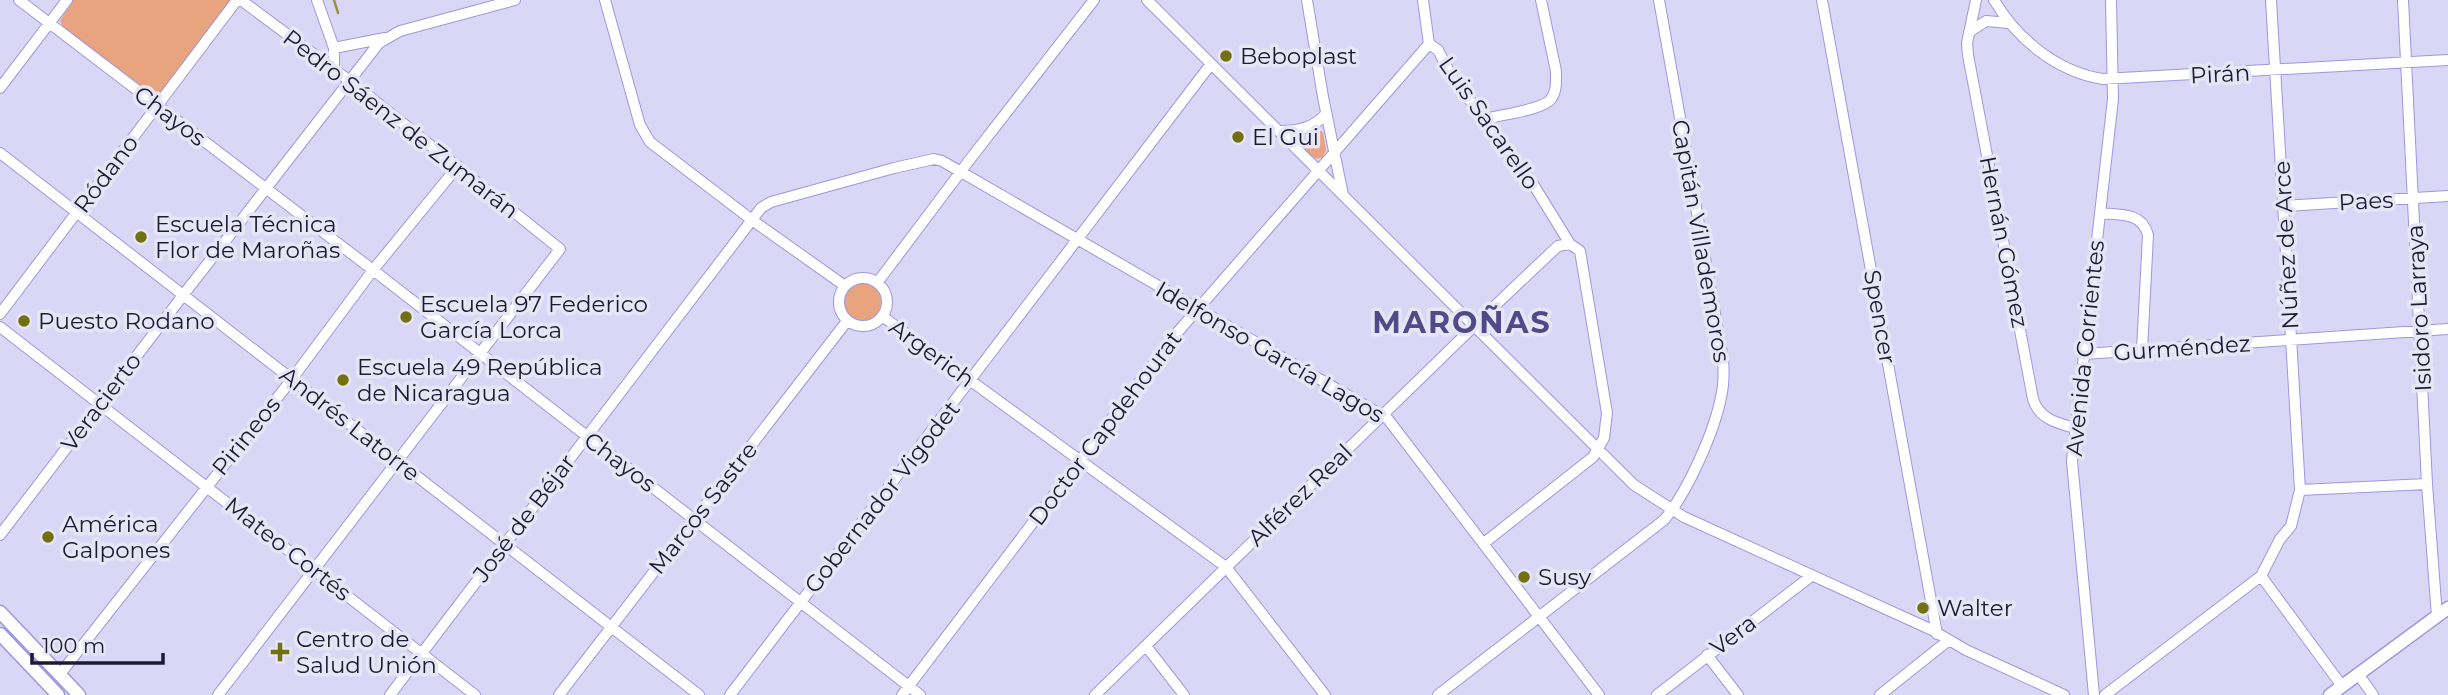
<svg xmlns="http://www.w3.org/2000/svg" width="2448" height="695" font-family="Montserrat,sans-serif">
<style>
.green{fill:#e8a37f}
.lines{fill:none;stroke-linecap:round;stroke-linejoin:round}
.stream{stroke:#969438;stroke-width:2.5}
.minor-casing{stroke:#9e97dd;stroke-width:12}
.major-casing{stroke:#9e97dd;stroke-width:15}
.minor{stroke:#fff;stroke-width:10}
.major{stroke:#fff;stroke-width:12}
.poi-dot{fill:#717012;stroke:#e7e6f5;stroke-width:2.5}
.labels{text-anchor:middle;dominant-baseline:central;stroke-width:7;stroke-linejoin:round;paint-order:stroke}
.poi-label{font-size:23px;fill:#1e1a35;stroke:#e7e6f5;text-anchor:start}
.street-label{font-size:23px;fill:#1e1a35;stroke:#e7e6f5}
.district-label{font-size:30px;font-weight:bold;letter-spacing:2px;fill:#534988;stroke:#e7e6f5}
</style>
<rect width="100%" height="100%" fill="#d9d7f5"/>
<!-- green -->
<path class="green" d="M 73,0 L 230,0 L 230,2 L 161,94 L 153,96 L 64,28 L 60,21 Z
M 1316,129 L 1323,132 L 1326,150 L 1323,157 L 1317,159 L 1311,156 L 1298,143 L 1300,137 Z
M843 302a19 19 0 1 1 38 0a19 19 0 1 1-38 0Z"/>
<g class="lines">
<!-- stream -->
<path class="stream" d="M 334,0 L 338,13"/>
<!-- minor casing -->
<g class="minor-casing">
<path id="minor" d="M 19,0 L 373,270 L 920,695
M 317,0 L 334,48 L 334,68
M 605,0 L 640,125 L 650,142 L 752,220 L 845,286
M 1147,0 L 1634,485 L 1684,517 L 1932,630 L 1966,650 L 2064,695
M 1307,0 L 1323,97 L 1343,195
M 1423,0 L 1429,44
M 1822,0 L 1937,634
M 1976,0 L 1967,43 L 1968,55 L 2033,399 C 2039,419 2057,423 2075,428
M 1994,0 C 2017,39 2057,72 2103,79 L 2448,60
M 2403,0 L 2427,484 L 2437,616
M 1969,32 L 1986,21 L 2009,23
M 1429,44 L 1438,50 L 1454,81 L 1485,119 L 1533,184 L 1570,244 L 1580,251 L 1607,413 L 1604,438 L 1593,457 L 1484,543
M 334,48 L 385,38
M 0,88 L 67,0
M 1485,119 C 1499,115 1543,110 1551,99 C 1557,91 1556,81 1556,71 L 1541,0
M 1280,131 C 1299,131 1313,128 1326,114
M 0,153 L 699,695
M 2284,206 L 2448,196
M 2100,213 C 2120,215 2142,212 2148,235 L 2142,350
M839 302a24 24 0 1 1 48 0a24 24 0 1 1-48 0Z
M 877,283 L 971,158 L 1094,0
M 0,314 L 237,0
M 882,316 L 1226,567 L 1325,695
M 0,327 L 475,695
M 2084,354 L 2448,329
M 2300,490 L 2427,484
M 0,535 L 184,294 L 379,43 L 400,31 L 515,0
M 2261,576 L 2342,686
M 1146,646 L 1184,695
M 1707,655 L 1738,695
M 60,674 L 292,379 L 373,270 L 458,166
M 2358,674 L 2373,695
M 218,695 L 560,249 L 350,81 L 241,0
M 390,695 L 761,208 L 771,202 L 894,168 L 934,159 L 942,161 L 1387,418 L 1599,695
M 559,695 L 847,321
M 730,695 L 1211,64
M 902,695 L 1176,334 L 1429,44
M 1095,695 L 1504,297 L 1558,246 L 1570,244
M 1438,695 L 1664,520 C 1687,493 1714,433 1721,397 C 1724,385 1724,372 1723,359 L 1659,0
M 1657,695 L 1810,577
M 1880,695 L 1949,640
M 2094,695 L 2072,461 L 2113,99 L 2111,0
M 2105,695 L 2261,576 L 2280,539 L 2291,526 L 2300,490 L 2271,0"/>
</g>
<!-- major casing -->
<g class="major-casing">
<path id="major" d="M 0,612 L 79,695
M 0,634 L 58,695
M 2330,695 L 2448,608"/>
</g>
<!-- minor -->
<use href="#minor" class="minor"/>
<!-- major -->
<use href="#major" class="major"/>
</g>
<!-- markers -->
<g class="poi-dot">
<circle cx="1226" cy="56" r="7"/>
<circle cx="1238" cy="137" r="7"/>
<circle cx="141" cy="237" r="7"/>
<circle cx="406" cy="317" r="7"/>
<circle cx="24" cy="321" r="7"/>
<circle cx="343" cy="380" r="7"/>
<circle cx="48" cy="537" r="7"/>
<circle cx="1524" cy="577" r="7"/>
<circle cx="1923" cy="608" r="7"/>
<path d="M276.5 641.5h7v7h7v7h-7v7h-7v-7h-7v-7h7z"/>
</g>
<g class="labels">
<!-- poi labels -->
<g class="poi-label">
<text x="1240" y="56">Beboplast</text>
<text x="1252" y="137">El Gui</text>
<text x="155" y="224">Escuela Técnica<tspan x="155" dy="26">Flor de Maroñas</tspan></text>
<text x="420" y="304">Escuela 97 Federico<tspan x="420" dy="26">García Lorca</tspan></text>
<text x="38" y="321">Puesto Rodano</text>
<text x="357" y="367">Escuela 49 República<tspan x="357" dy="26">de Nicaragua</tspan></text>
<text x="62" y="524">América<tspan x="62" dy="26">Galpones</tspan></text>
<text x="1538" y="577">Susy</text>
<text x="1937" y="608">Walter</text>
<text x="296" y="639">Centro de<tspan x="296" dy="26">Salud Unión</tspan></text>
</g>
<!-- street labels -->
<g class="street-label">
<text transform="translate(2220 74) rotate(-3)">Pirán</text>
<text transform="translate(170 116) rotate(37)">Chayos</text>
<text transform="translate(1489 123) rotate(55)">Luis Sacarello</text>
<text transform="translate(401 124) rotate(38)">Pedro Sáenz de Zumarán</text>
<text transform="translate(106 174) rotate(-53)">Ródano</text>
<text transform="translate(2366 201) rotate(-3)">Paes</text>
<text transform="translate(1701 241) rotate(80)">Capitán Villademoros</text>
<text transform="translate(2004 242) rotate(79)">Hernán Gómez</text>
<text transform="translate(2286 245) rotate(-93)">Núñez de Arce</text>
<text transform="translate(2419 308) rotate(-93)">Isidoro Larraya</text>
<text transform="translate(1880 317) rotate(80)">Spencer</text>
<text transform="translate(2085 348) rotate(-84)">Avenida Corrientes</text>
<text transform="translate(2182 348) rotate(-4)">Gurméndez</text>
<text transform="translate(1270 352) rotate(30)">Idelfonso García Lagos</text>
<text transform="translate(932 353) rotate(36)">Argerich</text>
<text transform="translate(101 402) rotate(-53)">Veracierto</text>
<text transform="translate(350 424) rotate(38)">Andrés Latorre</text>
<text transform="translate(1105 428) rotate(-53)">Doctor Capdehourat</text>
<text transform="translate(246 436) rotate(-51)">Pirineos</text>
<text transform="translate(620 462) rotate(37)">Chayos</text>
<text transform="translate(1300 495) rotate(-44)">Alférez Real</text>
<text transform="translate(882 497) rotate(-52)">Gobernador Vigodet</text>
<text transform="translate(703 508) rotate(-52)">Marcos Sastre</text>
<text transform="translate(524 518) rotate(-53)">José de Béjar</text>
<text transform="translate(288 549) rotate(38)">Mateo Cortés</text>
<text transform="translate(1733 635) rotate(-37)">Vera</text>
</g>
<!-- district labels -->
<g class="district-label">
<text x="1462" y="322">MAROÑAS</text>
</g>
</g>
<!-- scale -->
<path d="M32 653v10h131v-10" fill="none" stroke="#1e1a35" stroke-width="3.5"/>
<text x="42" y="653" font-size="21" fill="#1e1a35" stroke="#e7e6f5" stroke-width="5" paint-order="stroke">100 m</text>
</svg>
